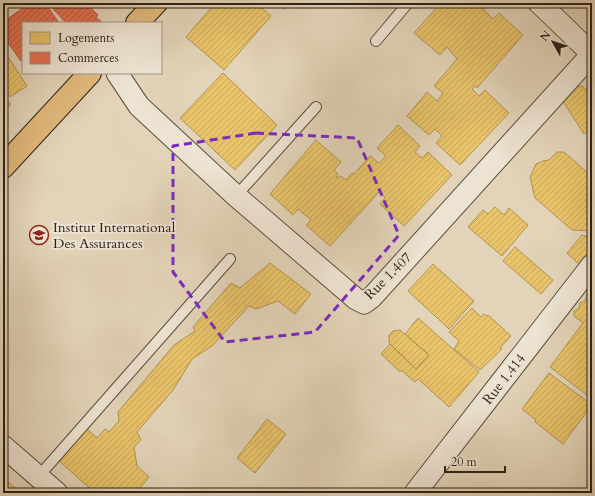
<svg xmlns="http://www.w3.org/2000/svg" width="595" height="496" font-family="Cardo,serif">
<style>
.homes{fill:url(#homes-hatch);stroke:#b09351}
.shops{fill:url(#shops-hatch);stroke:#af583f}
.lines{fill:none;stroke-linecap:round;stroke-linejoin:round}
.service-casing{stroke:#594e3f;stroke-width:12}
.minor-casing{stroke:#594e3f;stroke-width:23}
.primary-casing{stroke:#2b2116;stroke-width:24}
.service{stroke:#ede3d2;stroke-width:10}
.minor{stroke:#ede3d2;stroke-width:21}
.primary{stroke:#e2ba7c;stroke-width:22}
.marked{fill:none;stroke:#7b2cbf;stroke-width:3;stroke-dasharray:8 5;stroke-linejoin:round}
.labels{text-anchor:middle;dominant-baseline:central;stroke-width:4;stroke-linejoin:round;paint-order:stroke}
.poi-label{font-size:14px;fill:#2b2116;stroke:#ede3d2;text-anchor:start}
.street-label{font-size:14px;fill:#2b2116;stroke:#ede3d2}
</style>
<defs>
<pattern id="homes-hatch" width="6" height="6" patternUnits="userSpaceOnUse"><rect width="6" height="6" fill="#e9c46a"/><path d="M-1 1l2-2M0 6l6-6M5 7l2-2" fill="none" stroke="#c8a85b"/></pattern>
<pattern id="shops-hatch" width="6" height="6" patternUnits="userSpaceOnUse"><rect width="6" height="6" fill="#e76f51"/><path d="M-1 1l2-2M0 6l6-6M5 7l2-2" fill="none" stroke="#bb5b42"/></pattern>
</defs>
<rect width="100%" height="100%" fill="#e3d4b9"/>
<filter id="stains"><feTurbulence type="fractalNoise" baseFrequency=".005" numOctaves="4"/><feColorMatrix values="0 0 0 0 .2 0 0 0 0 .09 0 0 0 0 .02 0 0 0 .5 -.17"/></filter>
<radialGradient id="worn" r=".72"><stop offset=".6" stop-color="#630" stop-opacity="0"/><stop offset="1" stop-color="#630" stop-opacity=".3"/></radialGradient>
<!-- homes -->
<path class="homes" d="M 215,3 L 256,3 L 271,16 L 224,70 L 186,37 Z
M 277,3 L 290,3 L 284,9 Z
M 441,3 L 486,3 L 482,8 L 493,19 L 499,13 L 523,35 L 477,88 L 475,86 L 472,89 L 479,96 L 485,90 L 509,113 L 460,165 L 436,143 L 442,136 L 435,129 L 429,135 L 407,116 L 427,92 L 437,101 L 443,93 L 434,86 L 457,59 L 447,47 L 440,55 L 414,33 Z
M 9,58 L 27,86 L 10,97 L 3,86 L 3,62 Z
M 223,73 L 277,125 L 235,170 L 180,118 Z
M 583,86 L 592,99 L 592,128 L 584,134 L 563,101 L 575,87 Z
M 3,97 L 11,104 L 3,112 Z
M 398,125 L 420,146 L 415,152 L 422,158 L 428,152 L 452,175 L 404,226 L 380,204 L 385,198 L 379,192 L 330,246 L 306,225 L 311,220 L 298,209 L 293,215 L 270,194 L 316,140 L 341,162 L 334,170 L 338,174 L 336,178 L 341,176 L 346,180 L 352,173 L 354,174 L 370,156 L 379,163 L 386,156 L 377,148 Z
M 557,152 L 564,152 L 588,173 L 589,171 L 592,175 L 592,231 L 572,230 L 535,198 L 530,177 L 536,164 L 543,161 L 549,160 Z
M 495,207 L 504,215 L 509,208 L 528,225 L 502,256 L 468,227 L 483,210 L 488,214 Z
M 582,235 L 592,238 L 592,252 L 581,266 L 567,253 Z
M 515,247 L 553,280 L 541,294 L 503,261 Z
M 270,263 L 311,294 L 295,314 L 278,301 L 256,309 L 249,306 L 212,346 L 192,359 L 173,390 L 137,432 L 141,440 L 134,447 L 137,466 L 149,477 L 136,493 L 95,493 L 59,461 L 87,429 L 97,438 L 105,429 L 109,432 L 119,421 L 118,412 L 174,345 L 195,331 L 193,327 L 231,283 L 240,288 Z
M 433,264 L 474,301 L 449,329 L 408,291 Z
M 592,290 L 592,399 L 550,367 L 583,323 L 574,316 L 574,311 L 579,308 L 580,303 L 585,301 L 587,293 Z
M 472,308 L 481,317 L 484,314 L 487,316 L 488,315 L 511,336 L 500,348 L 502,349 L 480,370 L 454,349 L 459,341 L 449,332 Z
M 418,318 L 479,372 L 449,407 L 418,379 L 415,382 L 401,370 L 400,372 L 381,354 L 390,344 L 416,369 L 429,355 L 405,334 Z
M 400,330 L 429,355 L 416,369 L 389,343 L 389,335 L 393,331 Z
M 549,373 L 592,405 L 563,444 L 535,422 L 536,420 L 522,409 Z
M 267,419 L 286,434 L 255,473 L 237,458 Z
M 3,479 L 23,493 L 3,493 Z"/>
<!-- shops -->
<path class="shops" d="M 30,3 L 45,3 L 59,23 L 23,23 L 23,60 L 21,61 L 3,36 L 3,22 Z
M 48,3 L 86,3 L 98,15 L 96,18 L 101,21 L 99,23 L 66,23 Z"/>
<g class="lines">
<!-- service casing -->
<g class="service-casing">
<path id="service" d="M 376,41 L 408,3
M 236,196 L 316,107
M 38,477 L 230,259"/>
</g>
<!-- minor casing -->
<g class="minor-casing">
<path id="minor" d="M 539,3 L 556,19 L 592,54
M 117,73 L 139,106 L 236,196 L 356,299 L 364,303 L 372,297 L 592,54
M 3,446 L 57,493
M 415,493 L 592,265"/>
</g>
<!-- primary casing -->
<g class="primary-casing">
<path id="primary" d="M 137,23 L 156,3
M 3,167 L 90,73"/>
</g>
<!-- service -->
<use href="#service" class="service"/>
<!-- minor -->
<use href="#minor" class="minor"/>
<!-- primary -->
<use href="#primary" class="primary"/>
</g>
<!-- marked area -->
<path class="marked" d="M 256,133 L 357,138 L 399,235 L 315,332 L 225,342 L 173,272 L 173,146 Z"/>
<!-- icons -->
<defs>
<g id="university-ring" transform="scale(1)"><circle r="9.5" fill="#ede3d2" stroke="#8f2418" stroke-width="1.5"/><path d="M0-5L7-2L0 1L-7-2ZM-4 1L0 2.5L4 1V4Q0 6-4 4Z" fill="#8f2418"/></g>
</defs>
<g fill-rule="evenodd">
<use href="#university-ring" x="39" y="235"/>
</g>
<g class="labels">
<!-- poi labels -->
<g class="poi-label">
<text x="53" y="227">Institut International<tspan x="53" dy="16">Des Assurances</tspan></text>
</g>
<!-- street labels -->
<g class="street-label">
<text transform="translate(388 276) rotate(-45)">Rue 1.407</text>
<text transform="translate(504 379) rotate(-52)">Rue 1.414</text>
</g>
</g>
<!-- margin -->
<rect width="595" height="496" fill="none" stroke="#e3d4b9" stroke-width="16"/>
<rect x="4" y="4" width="587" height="488" fill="none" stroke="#2b2116" stroke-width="2"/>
<rect x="8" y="8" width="579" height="480" fill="none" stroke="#2b2116"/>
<!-- legend -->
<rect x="22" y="22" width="140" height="52" fill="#ede3d2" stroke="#9f9587"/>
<rect x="30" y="32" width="20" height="12" fill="#e9c46a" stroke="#9f9587"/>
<text x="58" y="42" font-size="12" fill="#2b2116">Logements</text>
<rect x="30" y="52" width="20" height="12" fill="#e76f51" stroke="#9f9587"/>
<text x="58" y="62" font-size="12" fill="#2b2116">Commerces</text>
<!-- north arrow -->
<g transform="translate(553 42) rotate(309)" stroke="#ede3d2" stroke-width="3" paint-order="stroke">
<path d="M0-3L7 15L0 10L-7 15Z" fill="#2b2116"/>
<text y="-6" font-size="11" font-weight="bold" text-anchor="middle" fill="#2b2116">N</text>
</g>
<!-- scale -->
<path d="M445 466v6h60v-6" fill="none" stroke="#2b2116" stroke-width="2"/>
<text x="451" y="466" font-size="12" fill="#2b2116" stroke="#ede3d2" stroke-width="3" paint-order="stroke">20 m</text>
<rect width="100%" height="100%" filter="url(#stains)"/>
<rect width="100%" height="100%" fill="url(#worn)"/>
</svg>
